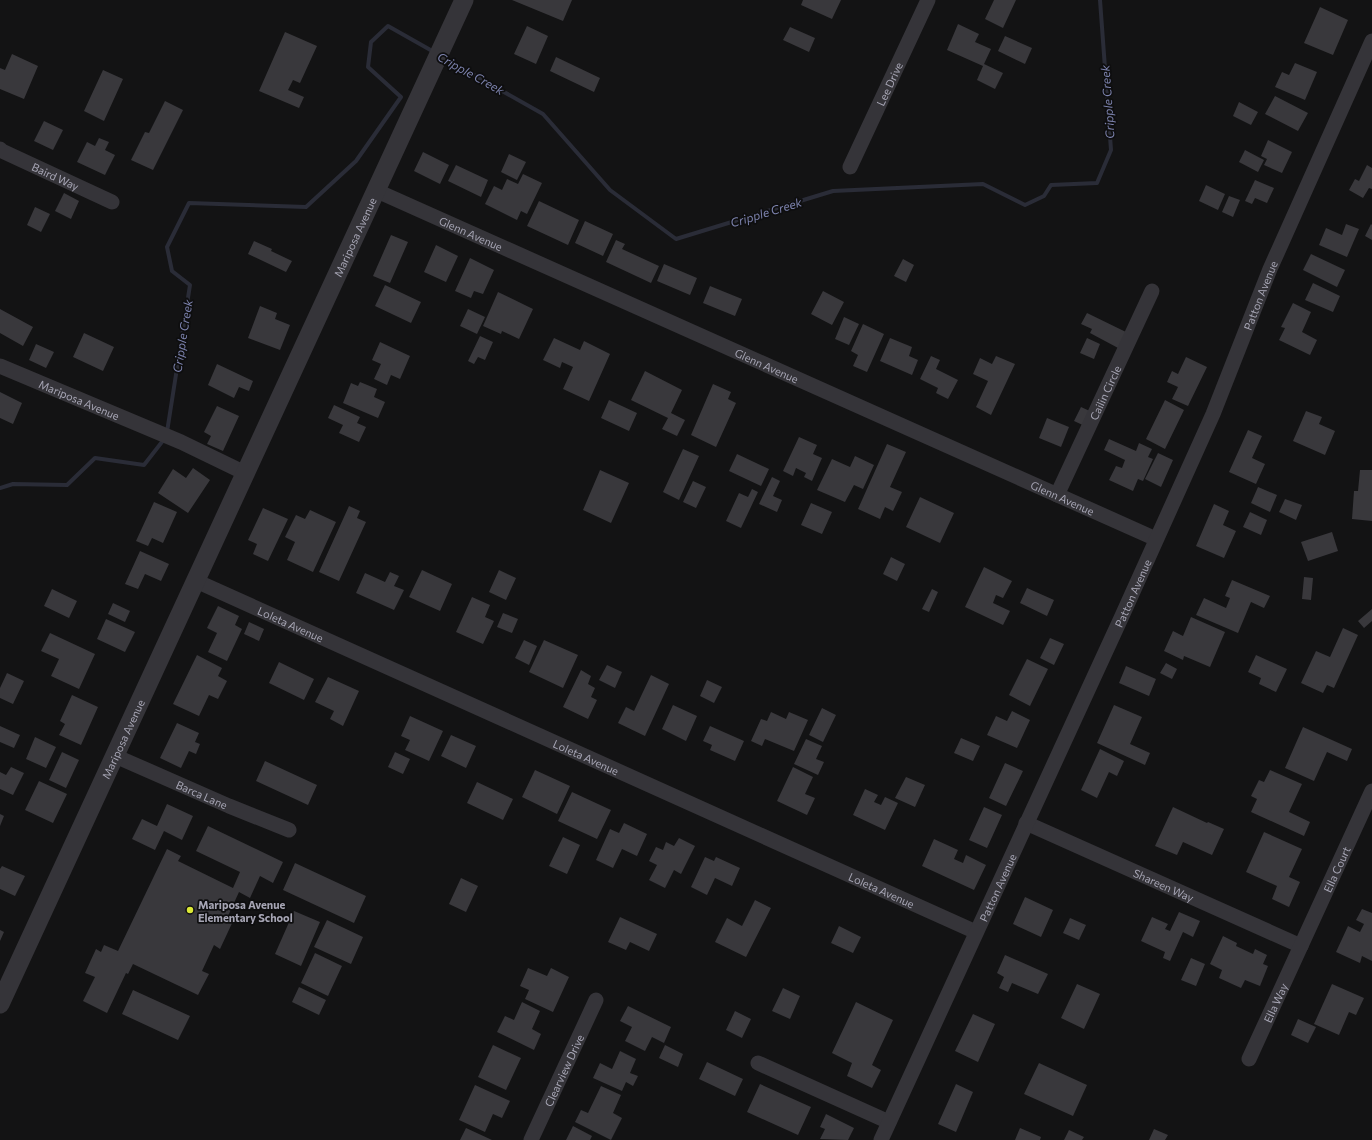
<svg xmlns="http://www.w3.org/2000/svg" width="1372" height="1140" font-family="Commissioner,sans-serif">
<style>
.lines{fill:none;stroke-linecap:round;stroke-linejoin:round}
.stream{stroke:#2a2c37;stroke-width:4}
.building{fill:#39383c}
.minor{stroke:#353439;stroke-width:15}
.tertiary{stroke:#353439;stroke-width:19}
.poi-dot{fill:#dbe836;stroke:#0e0e0f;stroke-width:1.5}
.labels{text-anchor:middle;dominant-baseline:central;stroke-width:3.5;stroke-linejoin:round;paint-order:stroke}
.street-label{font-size:11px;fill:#a6a5b4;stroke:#0e0e0f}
.poi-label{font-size:11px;font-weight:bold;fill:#a6a5b4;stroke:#0e0e0f;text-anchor:start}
.water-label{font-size:12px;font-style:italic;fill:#7d83ae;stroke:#0e0e0f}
</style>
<rect width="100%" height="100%" fill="#131314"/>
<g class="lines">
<!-- stream -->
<path class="stream" d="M 444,58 L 543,114 L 610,190 L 676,239 L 833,191 L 983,184 L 1025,205 L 1044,196 L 1051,185 L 1097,183 L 1111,150 L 1100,0
M 167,432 L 190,285 L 172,271 L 167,247 L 189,203 L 306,207 L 356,161 L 401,97 L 368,67 L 371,42 L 388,26 L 434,52
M 0,488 L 13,484 L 67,485 L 95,458 L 144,465 L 165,438"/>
</g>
<!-- building -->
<path class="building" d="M 512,0 L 572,0 L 563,21 Z
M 803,0 L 841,0 L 832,19 L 801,5 Z
M 994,0 L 1016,0 L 1003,28 L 985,19 Z
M 1320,7 L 1348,20 L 1333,55 L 1304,43 Z
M 958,24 L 979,34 L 975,42 L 991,49 L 984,64 L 1003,73 L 995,89 L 977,80 L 983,66 L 947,50 Z
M 527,26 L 548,36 L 536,64 L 514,54 Z
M 790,27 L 815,38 L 809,52 L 783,40 Z
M 285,32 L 317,46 L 300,83 L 293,80 L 288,90 L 304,97 L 299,108 L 259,91 Z
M 1005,36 L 1032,48 L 1025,64 L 998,51 Z
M 12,54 L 38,66 L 24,99 L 0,89 L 0,68 L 5,70 Z
M 556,57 L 600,78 L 594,92 L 550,71 Z
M 1295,63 L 1317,72 L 1305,100 L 1275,87 L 1282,72 L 1289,75 Z
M 103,70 L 123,79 L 104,121 L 84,111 Z
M 1275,96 L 1308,113 L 1298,131 L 1265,114 Z
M 165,101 L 183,110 L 153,170 L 131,160 L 145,132 L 149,133 Z
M 1239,102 L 1258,112 L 1251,125 L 1233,116 Z
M 44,121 L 63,130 L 53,150 L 34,141 Z
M 99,138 L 109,142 L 105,150 L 115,155 L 105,175 L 77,162 L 87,142 L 95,146 Z
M 1268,140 L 1292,152 L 1282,173 L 1264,165 L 1267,159 L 1261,156 Z
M 1245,150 L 1264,160 L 1258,172 L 1239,162 Z
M 423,152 L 449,165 L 440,184 L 414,171 Z
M 509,154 L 526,162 L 517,180 L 501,172 Z
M 456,165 L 488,180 L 481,197 L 448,181 Z
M 1367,165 L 1372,168 L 1372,189 L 1369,188 L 1363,198 L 1349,190 L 1355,179 L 1359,181 Z
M 523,174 L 542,183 L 527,214 L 521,211 L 517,220 L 485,204 L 494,186 L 502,190 L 507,179 L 518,184 Z
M 1255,180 L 1274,188 L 1267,203 L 1255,198 L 1252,204 L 1245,201 Z
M 1206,185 L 1225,194 L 1218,210 L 1199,201 Z
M 64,193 L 79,201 L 71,219 L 55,211 Z
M 1229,196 L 1240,200 L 1233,217 L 1222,212 Z
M 539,201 L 579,220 L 568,245 L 527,226 Z
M 35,207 L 50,214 L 41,232 L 27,225 Z
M 585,221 L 613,234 L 603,256 L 575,243 Z
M 1346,224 L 1359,229 L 1347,257 L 1319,245 L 1326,228 L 1342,235 Z
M 1371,224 L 1372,225 L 1372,240 L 1365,236 Z
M 391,235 L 408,242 L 390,283 L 373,276 Z
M 616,240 L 625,244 L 622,249 L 659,266 L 651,283 L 606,262 Z
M 254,241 L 272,249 L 271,251 L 292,261 L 286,272 L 248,254 Z
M 436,245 L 458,256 L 446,282 L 424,272 Z
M 1311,254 L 1345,270 L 1337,287 L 1303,270 Z
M 470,258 L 494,270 L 483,294 L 474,291 L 471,298 L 455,291 Z
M 903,259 L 914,265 L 906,282 L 894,276 Z
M 664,264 L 697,278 L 690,295 L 657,281 Z
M 1313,283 L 1340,296 L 1333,312 L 1305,300 Z
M 385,285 L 421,302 L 411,323 L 375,306 Z
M 710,286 L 742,299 L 735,316 L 703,303 Z
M 823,291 L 844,302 L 832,325 L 811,314 Z
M 498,292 L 533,309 L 519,339 L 502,331 L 501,334 L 483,326 Z
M 1293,303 L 1311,312 L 1302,332 L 1317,340 L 1310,355 L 1279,340 L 1285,328 L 1281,327 Z
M 260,306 L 277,313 L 275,319 L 290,325 L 280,350 L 248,338 Z
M 0,309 L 33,327 L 23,346 L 0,333 Z
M 468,309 L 485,317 L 477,334 L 460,326 Z
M 1087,313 L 1128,333 L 1120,349 L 1090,333 L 1092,329 L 1081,324 Z
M 844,317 L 859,324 L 849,345 L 835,339 Z
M 863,324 L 884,334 L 867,372 L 853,366 L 858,355 L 851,351 Z
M 84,333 L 114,347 L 103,371 L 73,357 Z
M 480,336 L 493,342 L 485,360 L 478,357 L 474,364 L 468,361 Z
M 554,338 L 580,350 L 584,341 L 610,354 L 589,401 L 563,389 L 573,367 L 562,362 L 560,368 L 543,360 Z
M 890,338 L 912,347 L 909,356 L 918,360 L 912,375 L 880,361 Z
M 1087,338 L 1100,344 L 1094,359 L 1080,353 Z
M 380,342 L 410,356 L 400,379 L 391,375 L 387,385 L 374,379 L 381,364 L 372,360 Z
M 36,344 L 54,352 L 46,368 L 29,360 Z
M 931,356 L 940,360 L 936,369 L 958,380 L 948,399 L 936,393 L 938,388 L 920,379 Z
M 996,356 L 1015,364 L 991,415 L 976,407 L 988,381 L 973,374 L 980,358 L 992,364 Z
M 1186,357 L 1207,367 L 1188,406 L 1172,399 L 1178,387 L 1167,382 L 1172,371 L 1178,374 Z
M 217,364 L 253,381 L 249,391 L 239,387 L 234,398 L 208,385 Z
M 645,371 L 682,390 L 671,413 L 685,420 L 677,436 L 662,429 L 668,418 L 631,400 Z
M 360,382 L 377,389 L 374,397 L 385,402 L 378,418 L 343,403 L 351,383 L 358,386 Z
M 713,384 L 731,392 L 728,399 L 736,403 L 716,447 L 691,435 Z
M 0,392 L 22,403 L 13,424 L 0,418 Z
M 609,400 L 637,413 L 629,431 L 601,418 Z
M 1165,400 L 1184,410 L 1165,449 L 1146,439 Z
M 334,405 L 360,417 L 357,423 L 366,427 L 359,442 L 339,433 L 343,425 L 328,418 Z
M 217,406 L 239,416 L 223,451 L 207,444 L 211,436 L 204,432 Z
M 1081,407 L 1094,413 L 1087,427 L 1074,421 Z
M 1306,411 L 1322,417 L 1319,424 L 1335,431 L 1325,455 L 1293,441 Z
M 1047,418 L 1069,427 L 1061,447 L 1039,438 Z
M 1248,430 L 1262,436 L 1252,458 L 1265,464 L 1256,484 L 1229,472 Z
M 799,437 L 817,445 L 813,454 L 822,458 L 812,481 L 804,477 L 806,473 L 796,468 L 793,476 L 783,471 Z
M 1109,439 L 1136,451 L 1139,443 L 1152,449 L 1148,457 L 1153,459 L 1143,481 L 1138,479 L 1133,491 L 1109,480 L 1116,466 L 1122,468 L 1125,460 L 1104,450 Z
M 887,444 L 906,452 L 890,487 L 902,492 L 893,511 L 885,507 L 880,519 L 858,509 Z
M 683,449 L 699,456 L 679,500 L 663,492 Z
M 1158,453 L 1173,460 L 1161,487 L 1145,479 Z
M 737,454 L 769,469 L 761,486 L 729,471 Z
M 855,456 L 874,465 L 863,489 L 854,485 L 845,502 L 817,490 L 832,459 L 850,467 Z
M 193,468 L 210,480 L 188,513 L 158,493 L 173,469 L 186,478 Z
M 600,470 L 629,483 L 611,523 L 583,510 Z
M 1360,470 L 1372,470 L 1372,521 L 1352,519 L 1354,491 L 1358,491 Z
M 772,477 L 780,481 L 773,496 L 782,500 L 777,512 L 759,504 Z
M 693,481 L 706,487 L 696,508 L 683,502 Z
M 1258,487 L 1277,495 L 1270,512 L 1251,503 Z
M 752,489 L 758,492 L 741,528 L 726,521 L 739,493 L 748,497 Z
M 920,497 L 954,513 L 940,543 L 906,527 Z
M 1285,499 L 1302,505 L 1296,520 L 1279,512 Z
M 154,502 L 177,512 L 163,543 L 152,538 L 148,546 L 136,541 Z
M 811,503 L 832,512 L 822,534 L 801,525 Z
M 1214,504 L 1229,511 L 1223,525 L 1236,531 L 1224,558 L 1196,546 Z
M 349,506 L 360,511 L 357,518 L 366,522 L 339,581 L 319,572 Z
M 263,508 L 288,519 L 268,561 L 253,554 L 257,544 L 248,540 Z
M 310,510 L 336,522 L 313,572 L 287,560 L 295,542 L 285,537 L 296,515 L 305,519 Z
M 1250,512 L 1267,520 L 1261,535 L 1243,527 Z
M 1332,532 L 1338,551 L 1308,561 L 1301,542 Z
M 140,551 L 169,564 L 161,581 L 145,574 L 138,589 L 125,584 Z
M 891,557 L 905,564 L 897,581 L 883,574 Z
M 984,567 L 1012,581 L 1003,598 L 996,595 L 993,603 L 1010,611 L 1003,625 L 965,607 Z
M 422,570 L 452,584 L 440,611 L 409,597 Z
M 499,570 L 516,578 L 506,600 L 489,592 Z
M 390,572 L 399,576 L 394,586 L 404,590 L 394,610 L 356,593 L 365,573 L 385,582 Z
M 1304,577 L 1313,578 L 1311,600 L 1302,599 Z
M 1232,580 L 1270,596 L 1264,608 L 1251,602 L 1238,633 L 1196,615 L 1204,598 L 1226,608 L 1230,598 L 1225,596 Z
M 1027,588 L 1054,600 L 1047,616 L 1020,603 Z
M 52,589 L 77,601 L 69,618 L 44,606 Z
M 932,589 L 938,592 L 929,612 L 922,609 Z
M 472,597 L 490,605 L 485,617 L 494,621 L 483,644 L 456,632 Z
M 113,603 L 130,611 L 125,622 L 108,614 Z
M 218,606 L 239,616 L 235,625 L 242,629 L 227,661 L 208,652 L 217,633 L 207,628 Z
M 1372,609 L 1372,621 L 1364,628 L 1358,621 Z
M 503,613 L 518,619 L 512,633 L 497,627 Z
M 1191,617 L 1225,632 L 1210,667 L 1184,656 L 1183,660 L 1164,651 L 1173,631 L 1183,636 Z
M 106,619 L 135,632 L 125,652 L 97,639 Z
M 249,622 L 264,629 L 259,641 L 244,634 Z
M 1343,628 L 1358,635 L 1334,688 L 1327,685 L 1323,693 L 1301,683 L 1316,651 L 1330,657 Z
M 50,633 L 95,654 L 79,689 L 51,676 L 59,659 L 41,651 Z
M 1050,638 L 1064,644 L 1054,665 L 1040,658 Z
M 524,640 L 537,646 L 529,665 L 515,658 Z
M 544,640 L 578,655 L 563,688 L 529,672 Z
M 197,655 L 222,668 L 218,676 L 227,681 L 218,699 L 209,695 L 199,716 L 173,704 Z
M 1256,655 L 1287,669 L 1276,692 L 1259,684 L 1261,678 L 1248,672 Z
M 1027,659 L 1048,669 L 1030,706 L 1009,695 Z
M 279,662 L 314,679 L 304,700 L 269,683 Z
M 1166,663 L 1177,669 L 1172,679 L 1160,673 Z
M 607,665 L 622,672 L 615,688 L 599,680 Z
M 1126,666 L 1156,679 L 1149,696 L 1119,683 Z
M 581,670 L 591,676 L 588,684 L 595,688 L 591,697 L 597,700 L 588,719 L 563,707 Z
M 7,673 L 24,681 L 13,704 L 0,698 L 0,688 Z
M 651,675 L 669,684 L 645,736 L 618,723 L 626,707 L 634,711 Z
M 328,677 L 359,691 L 343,726 L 330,719 L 334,711 L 315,702 Z
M 707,680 L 722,687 L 714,703 L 700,696 Z
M 72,695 L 98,707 L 81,745 L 59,735 L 65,724 L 60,721 Z
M 673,705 L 697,716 L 686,741 L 662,729 Z
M 1114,705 L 1142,717 L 1130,744 L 1150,753 L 1145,765 L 1097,743 Z
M 822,708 L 836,715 L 823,742 L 809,735 Z
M 1012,711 L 1030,720 L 1017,748 L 987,735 L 996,716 L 1007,721 Z
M 771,712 L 786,719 L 789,712 L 808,720 L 794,751 L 765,739 L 762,746 L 751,741 L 761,719 L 767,721 Z
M 410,716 L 443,731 L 429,761 L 405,750 L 410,740 L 401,736 Z
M 177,723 L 199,733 L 195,742 L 200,744 L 196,754 L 189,751 L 181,768 L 160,758 Z
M 0,726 L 20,735 L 14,748 L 0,742 Z
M 710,726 L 744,741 L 735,761 L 710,750 L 712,745 L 703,741 Z
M 1303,727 L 1352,749 L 1347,761 L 1327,752 L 1314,781 L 1285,768 Z
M 451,735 L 476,746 L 466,768 L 441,756 Z
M 35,737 L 56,747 L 46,768 L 26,759 Z
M 961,738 L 980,746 L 973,761 L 954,753 Z
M 806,739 L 822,746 L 816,759 L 824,762 L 818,775 L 794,764 Z
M 1100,749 L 1124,761 L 1117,776 L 1109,772 L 1097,798 L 1081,790 Z
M 62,752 L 79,760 L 66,788 L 49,780 Z
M 395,752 L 410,759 L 403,774 L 388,767 Z
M 265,761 L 317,785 L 308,805 L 256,781 Z
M 1005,763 L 1023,771 L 1006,806 L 989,798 Z
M 11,767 L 24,773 L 13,795 L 0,789 L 0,772 L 6,775 Z
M 793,767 L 813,777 L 805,794 L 815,798 L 807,815 L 777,801 Z
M 535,770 L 570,786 L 557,814 L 522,797 Z
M 1270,770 L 1302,784 L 1289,812 L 1310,822 L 1304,836 L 1251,812 L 1257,799 L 1251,796 L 1259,780 L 1264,782 Z
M 906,777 L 925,785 L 915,807 L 895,798 Z
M 39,781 L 67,794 L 53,823 L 25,810 Z
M 477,782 L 513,799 L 503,820 L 467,803 Z
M 865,789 L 878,795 L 874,802 L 881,805 L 885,797 L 898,803 L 885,830 L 853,815 Z
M 572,792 L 611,810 L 597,839 L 558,821 Z
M 167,804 L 193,816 L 182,840 L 164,831 L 155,850 L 132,839 L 142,819 L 157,826 Z
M 984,807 L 1002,815 L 987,848 L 969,840 Z
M 1173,807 L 1207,823 L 1208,822 L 1224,829 L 1212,855 L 1183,842 L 1177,855 L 1155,846 Z
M 0,814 L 4,816 L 0,826 Z
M 624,823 L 647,834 L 637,856 L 622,849 L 613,868 L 596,860 L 610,829 L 619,833 Z
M 208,826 L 283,862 L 273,883 L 260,876 L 250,898 L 239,892 L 228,916 L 234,919 L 220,949 L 214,945 L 202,971 L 209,974 L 198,995 L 133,964 L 128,974 L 126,973 L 107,1013 L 83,1001 L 95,977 L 85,973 L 96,949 L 101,952 L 104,945 L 118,951 L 167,849 L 181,856 L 178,861 L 233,888 L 240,872 L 196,851 Z
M 1264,832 L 1302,849 L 1289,877 L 1300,882 L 1289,907 L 1272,899 L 1277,886 L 1246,872 Z
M 563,837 L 580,845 L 567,874 L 549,866 Z
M 679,838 L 695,846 L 681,874 L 674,870 L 665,888 L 649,880 L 657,865 L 649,861 L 656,847 L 663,850 L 666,842 L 674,846 Z
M 934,839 L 958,850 L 954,859 L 963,863 L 966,855 L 986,865 L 974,890 L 922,866 Z
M 705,857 L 714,861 L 716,857 L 740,868 L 732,886 L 715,878 L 707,895 L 691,887 Z
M 295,863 L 366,896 L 354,923 L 283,890 Z
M 2,866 L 25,876 L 15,896 L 0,889 L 0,869 Z
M 461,878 L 478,886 L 466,912 L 449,904 Z
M 1025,897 L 1053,910 L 1041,937 L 1013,924 Z
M 755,900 L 771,908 L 746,957 L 715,942 L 727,918 L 742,926 Z
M 1362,909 L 1372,913 L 1372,961 L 1362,956 L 1360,963 L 1336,952 L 1348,926 L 1360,932 L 1364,924 L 1356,920 Z
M 294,911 L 320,922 L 301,966 L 275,954 Z
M 1179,912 L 1200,921 L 1193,937 L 1183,932 L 1170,961 L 1163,958 L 1165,952 L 1141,941 L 1152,917 L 1168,924 L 1165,929 L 1170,931 Z
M 620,917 L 657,934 L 649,951 L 630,942 L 626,950 L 608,942 Z
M 1070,918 L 1086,925 L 1079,940 L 1063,933 Z
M 327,920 L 363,937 L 351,964 L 314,947 Z
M 839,926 L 861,937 L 853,953 L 831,943 Z
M 0,930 L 4,932 L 0,941 Z
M 1223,936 L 1237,943 L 1236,946 L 1253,954 L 1255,949 L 1267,955 L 1263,964 L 1268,966 L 1260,986 L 1245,980 L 1241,988 L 1219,978 L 1222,970 L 1210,964 Z
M 315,953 L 342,966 L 328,996 L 301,983 Z
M 1005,955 L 1048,974 L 1038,994 L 1012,983 L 1008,992 L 999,988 L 1004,977 L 997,973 Z
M 1191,958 L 1205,964 L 1196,986 L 1181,980 Z
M 528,968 L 547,976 L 551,968 L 569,977 L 553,1012 L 525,999 L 529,990 L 520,986 Z
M 1077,984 L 1100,994 L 1084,1029 L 1061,1018 Z
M 1332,984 L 1364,998 L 1356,1015 L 1349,1012 L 1339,1035 L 1314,1024 Z
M 299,987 L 326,1000 L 319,1015 L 292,1002 Z
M 783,988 L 800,996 L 790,1019 L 772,1011 Z
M 133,990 L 190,1016 L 178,1040 L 122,1014 Z
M 522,1002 L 540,1011 L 532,1029 L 541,1034 L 534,1050 L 497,1032 L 505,1016 L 514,1020 Z
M 856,1002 L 893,1020 L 872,1065 L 881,1070 L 872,1088 L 847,1076 L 852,1063 L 832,1053 Z
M 628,1006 L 671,1027 L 664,1043 L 652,1037 L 645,1051 L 625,1041 L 632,1027 L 620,1021 Z
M 735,1011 L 751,1019 L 742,1038 L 726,1030 Z
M 973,1014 L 995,1024 L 978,1062 L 955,1051 Z
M 1298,1019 L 1316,1027 L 1308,1043 L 1291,1035 Z
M 493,1045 L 521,1058 L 506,1090 L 478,1077 Z
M 665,1045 L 683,1054 L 678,1067 L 659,1058 Z
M 620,1051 L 636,1059 L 630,1073 L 638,1076 L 633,1086 L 626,1082 L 622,1091 L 593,1078 L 600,1063 L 612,1069 Z
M 707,1062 L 743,1079 L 735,1096 L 699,1079 Z
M 1039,1063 L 1087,1085 L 1073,1116 L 1024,1094 Z
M 760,1084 L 811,1107 L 798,1135 L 747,1112 Z
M 956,1084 L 973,1092 L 956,1132 L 938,1124 Z
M 475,1085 L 510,1101 L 502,1118 L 493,1114 L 485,1132 L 459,1120 Z
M 601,1086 L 621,1095 L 613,1113 L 622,1118 L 611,1140 L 575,1122 L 581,1110 L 588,1113 Z
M 826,1114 L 854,1128 L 848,1140 L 820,1139 L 825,1129 L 820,1127 Z
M 573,1126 L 592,1136 L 590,1140 L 566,1140 Z
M 466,1128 L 492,1140 L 460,1140 Z
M 1020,1128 L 1041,1137 L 1040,1140 L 1015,1140 Z
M 1154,1129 L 1168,1135 L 1165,1140 L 1149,1140 Z
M 1069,1130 L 1084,1137 L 1082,1140 L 1064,1140 Z"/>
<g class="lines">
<!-- minor -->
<g class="minor">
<path id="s1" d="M 0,149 L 2,151 L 112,202"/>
<path id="s2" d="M 850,167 L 928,0"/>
<path id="s3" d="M 377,191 L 1156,539"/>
<path id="s4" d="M 0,366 L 181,442 L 245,473"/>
<path id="s5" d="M 1057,495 L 1152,291"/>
<path id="s6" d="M 196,581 L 976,932"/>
<path id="s7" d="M 115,756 L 229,806 L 289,830"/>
<path id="s8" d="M 1026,823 L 1301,946"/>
<path id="s9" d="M 1249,1059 L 1372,791"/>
<path d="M 758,1063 L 889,1122"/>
<path id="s10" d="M 531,1140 L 596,1000"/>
<path id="s11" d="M 881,1140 L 1122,616 L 1213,414 L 1270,269 L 1372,41"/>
</g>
<!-- tertiary -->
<path class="tertiary" id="s12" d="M 0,1004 L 464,0"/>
</g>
<!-- markers -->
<circle class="poi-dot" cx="190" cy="910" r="4"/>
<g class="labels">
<!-- street labels -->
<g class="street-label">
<text stroke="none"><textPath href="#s2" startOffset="92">Lee Drive</textPath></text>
<text stroke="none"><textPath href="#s1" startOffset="62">Baird Way</textPath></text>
<text stroke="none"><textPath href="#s3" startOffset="103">Glenn Avenue</textPath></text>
<text stroke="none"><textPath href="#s12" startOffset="845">Mariposa Avenue</textPath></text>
<text stroke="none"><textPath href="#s11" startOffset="926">Patton Avenue</textPath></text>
<text stroke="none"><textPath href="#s3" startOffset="427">Glenn Avenue</textPath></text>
<text stroke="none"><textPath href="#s5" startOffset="113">Cailin Circle</textPath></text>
<text stroke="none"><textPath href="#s4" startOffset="86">Mariposa Avenue</textPath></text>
<text stroke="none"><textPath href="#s3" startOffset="751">Glenn Avenue</textPath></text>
<text stroke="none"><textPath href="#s11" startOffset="602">Patton Avenue</textPath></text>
<text stroke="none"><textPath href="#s6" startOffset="104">Loleta Avenue</textPath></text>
<text stroke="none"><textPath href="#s12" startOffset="292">Mariposa Avenue</textPath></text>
<text stroke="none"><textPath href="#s6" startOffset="428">Loleta Avenue</textPath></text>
<text stroke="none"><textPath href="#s7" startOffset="95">Barca Lane</textPath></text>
<text stroke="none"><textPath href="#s9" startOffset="209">Ella Court</textPath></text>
<text stroke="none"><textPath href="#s8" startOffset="151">Shareen Way</textPath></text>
<text stroke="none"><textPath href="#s11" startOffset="278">Patton Avenue</textPath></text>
<text stroke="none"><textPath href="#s6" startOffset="752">Loleta Avenue</textPath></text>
<text stroke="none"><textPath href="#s9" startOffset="62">Ella Way</textPath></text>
<text stroke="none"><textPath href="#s10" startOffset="77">Clearview Drive</textPath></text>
</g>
<!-- poi labels -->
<g class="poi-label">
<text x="198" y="904">Mariposa Avenue<tspan x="198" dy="13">Elementary School</tspan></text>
</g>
<!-- water labels -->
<g class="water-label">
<text transform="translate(471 73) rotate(29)">Cripple Creek</text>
<text transform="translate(1107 102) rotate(-94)">Cripple Creek</text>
<text transform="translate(766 212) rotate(-17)">Cripple Creek</text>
<text transform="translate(182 336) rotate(-81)">Cripple Creek</text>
</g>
</g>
</svg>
